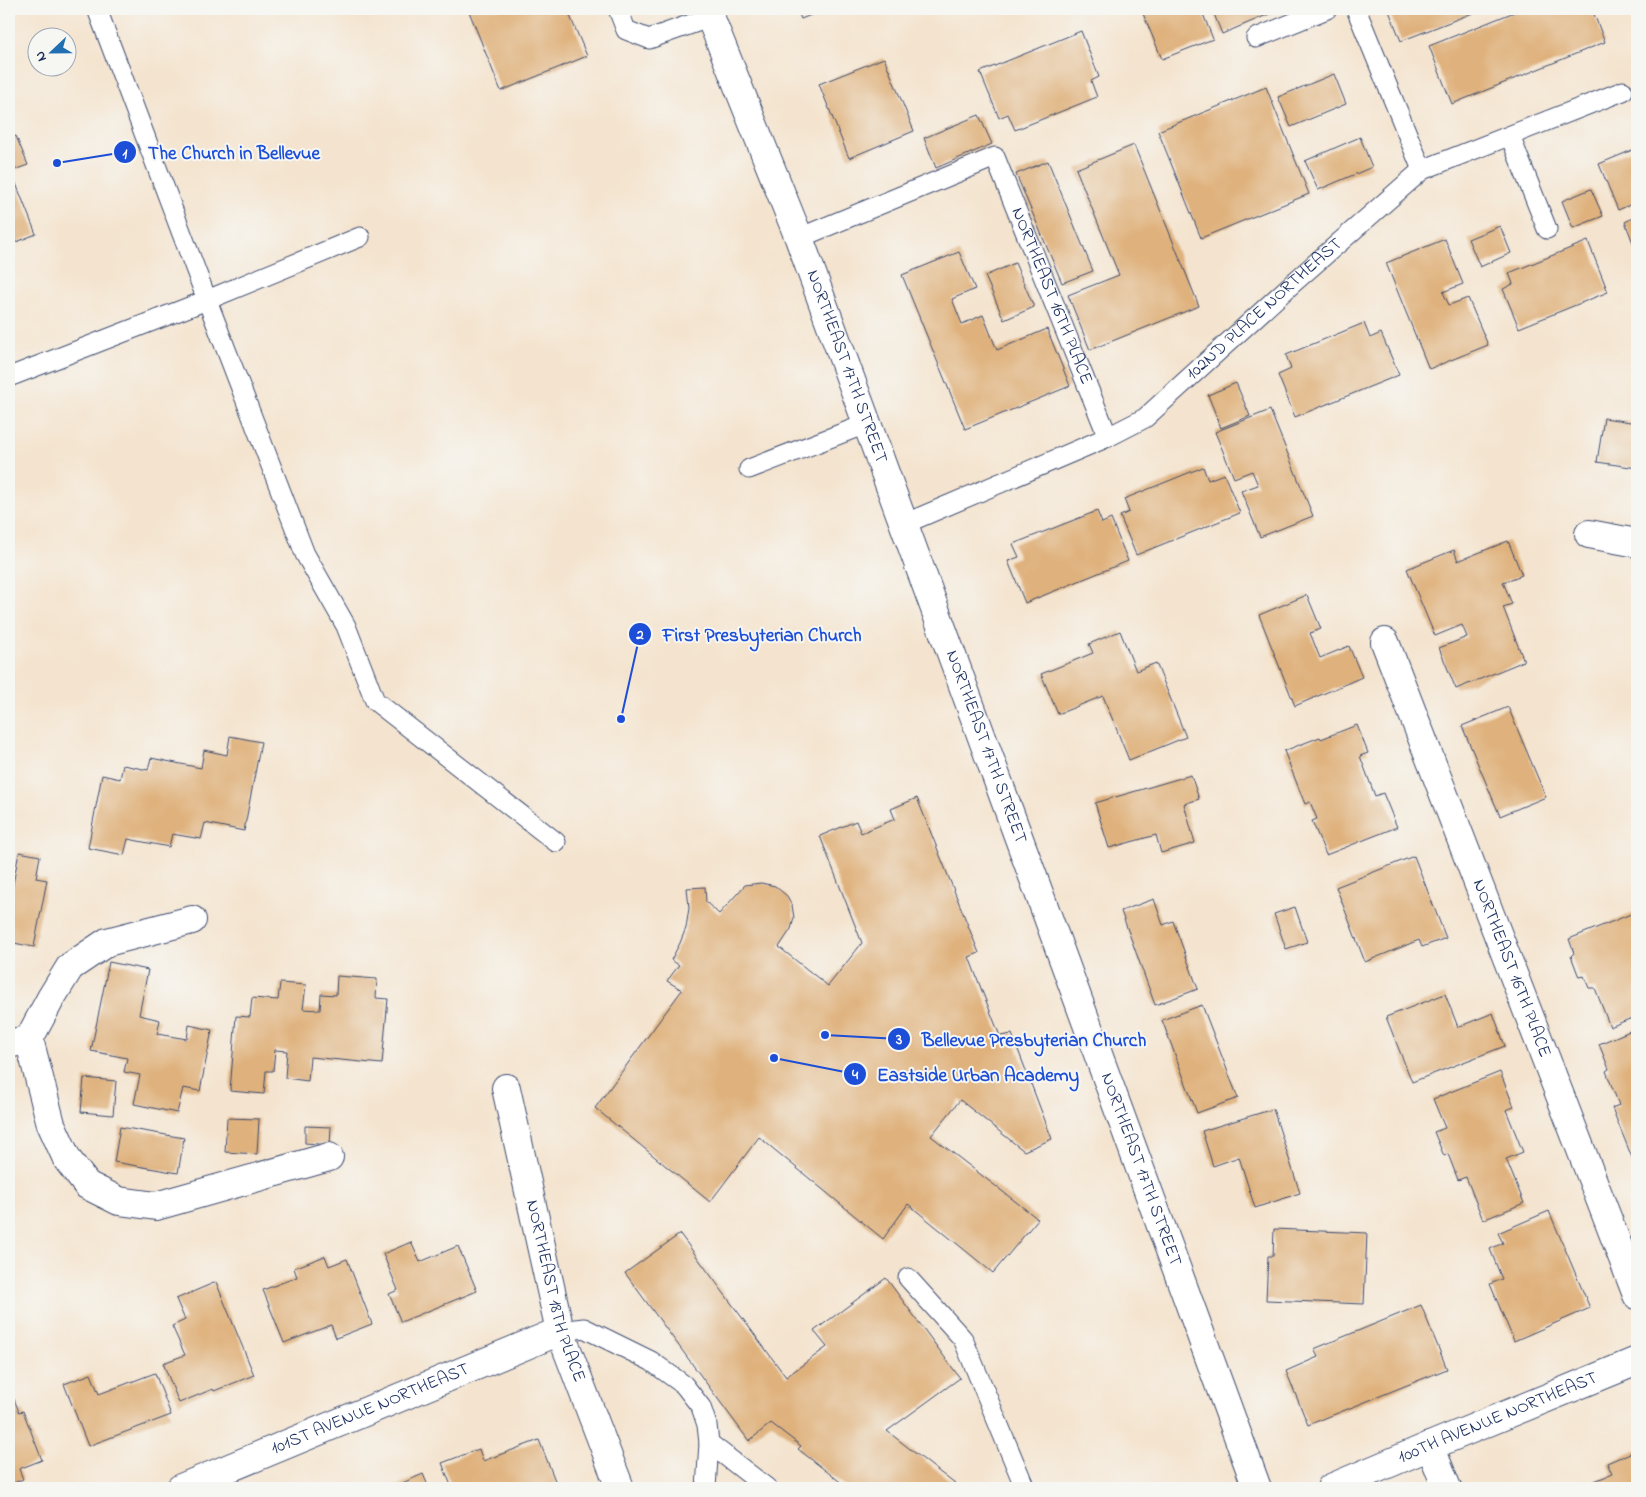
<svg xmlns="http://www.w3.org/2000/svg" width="1646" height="1497" font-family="'Indie Flower',sans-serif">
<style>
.building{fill:#dfb17c}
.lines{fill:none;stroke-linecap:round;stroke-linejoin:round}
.service-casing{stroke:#3c4a6f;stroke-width:21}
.minor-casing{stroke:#3c4a6f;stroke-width:30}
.tertiary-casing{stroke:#3c4a6f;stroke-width:30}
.service{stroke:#fff;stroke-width:19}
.minor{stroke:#fff;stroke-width:28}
.tertiary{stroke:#fff;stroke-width:28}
.labels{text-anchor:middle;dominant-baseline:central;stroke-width:4;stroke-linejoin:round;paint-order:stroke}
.street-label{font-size:18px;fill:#1b2f5e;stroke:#f6f6f2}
.leader{fill:none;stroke:#1d4ed8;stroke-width:2}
.callout-dot{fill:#1d4ed8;stroke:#f6f6f2;stroke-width:2}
.mark-label{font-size:15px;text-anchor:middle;font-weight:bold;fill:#fff}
.callout-label{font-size:19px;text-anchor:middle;font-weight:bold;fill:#1d4ed8;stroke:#f6f6f2;stroke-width:4;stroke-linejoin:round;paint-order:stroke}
</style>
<rect width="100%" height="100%" fill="#f6f6f2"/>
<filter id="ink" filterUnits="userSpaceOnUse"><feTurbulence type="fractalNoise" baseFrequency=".02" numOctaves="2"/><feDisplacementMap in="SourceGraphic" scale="10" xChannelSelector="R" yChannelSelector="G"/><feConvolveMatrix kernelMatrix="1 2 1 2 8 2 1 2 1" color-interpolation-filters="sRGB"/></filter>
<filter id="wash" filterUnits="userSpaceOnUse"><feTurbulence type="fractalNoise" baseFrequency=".0096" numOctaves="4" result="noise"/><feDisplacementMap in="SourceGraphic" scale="20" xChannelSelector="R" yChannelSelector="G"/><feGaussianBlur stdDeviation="1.12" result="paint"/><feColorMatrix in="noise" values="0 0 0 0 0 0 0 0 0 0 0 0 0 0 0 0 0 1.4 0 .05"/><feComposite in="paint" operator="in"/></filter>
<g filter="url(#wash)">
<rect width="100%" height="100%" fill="#f4e4cf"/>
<g id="blocks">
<!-- building -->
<path class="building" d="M 468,9 L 567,9 L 587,56 L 501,91 Z
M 797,9 L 826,9 L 801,19 Z
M 1141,9 L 1201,9 L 1213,39 L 1162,59 Z
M 1212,9 L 1281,9 L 1222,34 Z
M 1395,9 L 1483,9 L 1401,41 L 1389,11 Z
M 1522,9 L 1592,9 L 1605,42 L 1452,104 L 1429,46 Z
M 1081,31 L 1099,77 L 1091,81 L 1097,97 L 1015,130 L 1008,114 L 999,118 L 980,72 Z
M 884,58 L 914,131 L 849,158 L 819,84 Z
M 1334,74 L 1346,104 L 1291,127 L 1278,97 Z
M 1266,87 L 1309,194 L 1201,238 L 1158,131 Z
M 979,115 L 992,144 L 936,168 L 924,138 Z
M 16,136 L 28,165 L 11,171 L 36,234 L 9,245 L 9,139 Z
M 1360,137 L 1372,167 L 1318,190 L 1305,161 Z
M 1134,145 L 1199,306 L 1090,350 L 1068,295 L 1119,275 L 1076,169 Z
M 1637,148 L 1637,211 L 1634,203 L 1618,210 L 1599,164 Z
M 1048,161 L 1093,271 L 1062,283 L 1016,174 Z
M 1591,189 L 1603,216 L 1573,228 L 1562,201 Z
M 1637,216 L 1637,253 L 1625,222 Z
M 1500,226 L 1511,253 L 1480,267 L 1468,239 Z
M 1445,239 L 1463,284 L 1443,292 L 1449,305 L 1468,298 L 1488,345 L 1429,369 L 1386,263 Z
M 1588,241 L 1608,292 L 1519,328 L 1503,289 L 1513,284 L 1509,273 Z
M 959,252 L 975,289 L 952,299 L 962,324 L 983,315 L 997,350 L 1047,329 L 1070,386 L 965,429 L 902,275 Z
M 1015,263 L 1034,307 L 1004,320 L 985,276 Z
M 1364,323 L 1370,338 L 1381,333 L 1399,375 L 1295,417 L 1278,375 L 1291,369 L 1286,355 Z
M 1236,383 L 1250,416 L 1221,428 L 1208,395 Z
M 1270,410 L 1313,516 L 1260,537 L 1241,491 L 1258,485 L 1252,471 L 1234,478 L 1215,432 Z
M 1604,418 L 1637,423 L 1637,468 L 1597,462 Z
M 1203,467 L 1208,480 L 1224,474 L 1240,513 L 1136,555 L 1120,516 L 1129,512 L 1124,499 Z
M 1097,511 L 1102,523 L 1111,519 L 1128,561 L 1025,603 L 1008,561 L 1019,557 L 1013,544 Z
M 1508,541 L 1522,575 L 1503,582 L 1512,604 L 1503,607 L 1524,661 L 1456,689 L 1439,648 L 1467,637 L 1462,625 L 1435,636 L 1407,569 L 1454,550 L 1458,561 Z
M 1307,595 L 1321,629 L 1310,633 L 1320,658 L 1349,646 L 1362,677 L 1295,706 L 1259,615 Z
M 1120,631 L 1136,671 L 1156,663 L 1186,737 L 1129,760 L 1103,696 L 1058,714 L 1041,674 L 1093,653 L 1089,644 Z
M 1508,707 L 1546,797 L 1500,816 L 1462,726 Z
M 1357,725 L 1368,753 L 1360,756 L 1375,796 L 1383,793 L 1397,827 L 1326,855 L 1312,821 L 1317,819 L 1310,802 L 1305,804 L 1284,751 L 1320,737 L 1321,739 Z
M 230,736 L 261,742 L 244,831 L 205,823 L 201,839 L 172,834 L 169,847 L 128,839 L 124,855 L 88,848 L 102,775 L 120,779 L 123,765 L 148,770 L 151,758 L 201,768 L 204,750 L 227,755 Z
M 1191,775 L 1199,799 L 1184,804 L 1195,843 L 1161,853 L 1156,835 L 1109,848 L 1095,803 Z
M 917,798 L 979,953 L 969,957 L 982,991 L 1000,1036 L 1012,1034 L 1052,1139 L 1024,1151 L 960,1100 L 931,1136 L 1038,1219 L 993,1273 L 908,1204 L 883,1239 L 759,1137 L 710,1202 L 595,1108 L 682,990 L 667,981 L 679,965 L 671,960 L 680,943 L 686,928 L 689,908 L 687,888 L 705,887 L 706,902 L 719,914 L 745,885 L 761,883 L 775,886 L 787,896 L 792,905 L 794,918 L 791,929 L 779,947 L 828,986 L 862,943 L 820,836 L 856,821 L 861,833 L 895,819 L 891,809 Z
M 19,852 L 40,856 L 36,878 L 47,880 L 34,947 L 9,942 L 9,889 L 12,890 Z
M 1414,856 L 1446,938 L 1422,947 L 1419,940 L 1365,962 L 1336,887 Z
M 1154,899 L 1163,925 L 1173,921 L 1198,989 L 1155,1005 L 1121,911 Z
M 1295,907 L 1307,942 L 1286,949 L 1274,914 Z
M 1636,912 L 1637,916 L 1637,1016 L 1610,1027 L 1595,988 L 1589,988 L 1584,976 L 1579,977 L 1571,956 L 1574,953 L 1569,939 Z
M 109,962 L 148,970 L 139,1015 L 160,1020 L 157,1034 L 187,1039 L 189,1025 L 212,1030 L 200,1091 L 183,1088 L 177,1113 L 134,1104 L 140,1075 L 124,1072 L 127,1058 L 91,1051 Z
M 337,976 L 377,979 L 376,998 L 388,999 L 382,1064 L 310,1057 L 308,1081 L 285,1078 L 287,1051 L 275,1050 L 273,1071 L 266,1071 L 264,1094 L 230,1091 L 236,1016 L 250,1017 L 252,998 L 278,1000 L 280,983 L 306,985 L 303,1009 L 320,1010 L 321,994 L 336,995 Z
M 1445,994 L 1458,1027 L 1493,1013 L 1505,1046 L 1412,1082 L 1386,1017 Z
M 1202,1005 L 1238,1098 L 1197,1113 L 1162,1020 Z
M 1637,1028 L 1637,1170 L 1612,1108 L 1619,1105 L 1606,1071 L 1609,1069 L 1599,1044 Z
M 1500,1072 L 1514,1107 L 1506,1110 L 1523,1152 L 1506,1159 L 1524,1203 L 1483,1220 L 1466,1177 L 1458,1180 L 1448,1154 L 1444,1156 L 1434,1132 L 1445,1128 L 1433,1099 Z
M 84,1078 L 116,1081 L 113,1115 L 81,1112 Z
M 1273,1109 L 1300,1193 L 1255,1208 L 1239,1157 L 1213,1166 L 1202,1131 Z
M 227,1118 L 259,1119 L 257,1154 L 225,1152 Z
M 305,1126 L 331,1127 L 330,1145 L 305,1143 Z
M 120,1127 L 184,1138 L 178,1173 L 114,1162 Z
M 1549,1211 L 1590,1308 L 1514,1341 L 1490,1284 L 1502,1279 L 1490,1249 L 1503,1243 L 1498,1233 Z
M 1274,1229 L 1367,1233 L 1364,1304 L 1266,1300 L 1268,1256 L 1273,1256 Z
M 680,1234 L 786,1377 L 827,1347 L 814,1331 L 886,1278 L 960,1378 L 887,1431 L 960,1488 L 848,1488 L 798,1449 L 801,1446 L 771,1423 L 749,1441 L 625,1273 Z
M 411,1242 L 420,1262 L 458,1246 L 477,1291 L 401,1322 L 389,1294 L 398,1290 L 383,1254 Z
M 325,1256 L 329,1266 L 347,1259 L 372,1324 L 336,1338 L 331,1325 L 284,1343 L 263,1290 L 297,1277 L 294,1268 Z
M 216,1282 L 254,1375 L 214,1391 L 213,1389 L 179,1403 L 163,1363 L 185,1355 L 172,1326 L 185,1320 L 176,1299 Z
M 1421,1305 L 1447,1369 L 1308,1425 L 1286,1371 L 1318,1357 L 1314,1349 Z
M 155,1373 L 171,1415 L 88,1446 L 64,1384 L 91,1374 L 99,1394 Z
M 14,1399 L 19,1412 L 23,1411 L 42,1460 L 19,1469 L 23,1479 L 9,1485 L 9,1401 Z
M 539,1440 L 558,1488 L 452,1488 L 442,1463 L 479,1449 L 483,1461 Z
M 1637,1450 L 1637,1488 L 1594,1488 L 1592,1482 L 1612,1474 L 1607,1463 Z
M 423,1474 L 429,1488 L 391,1488 Z"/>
</g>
</g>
<g filter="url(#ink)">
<use href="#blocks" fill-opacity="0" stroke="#3c4a6f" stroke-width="1"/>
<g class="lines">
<!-- service casing -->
<g class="service-casing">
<g id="service">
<path d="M 97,9 L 207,300 L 305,554 L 346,626 L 375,701 L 556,842"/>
<path d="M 618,9 L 626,30 L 649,39 L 711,17"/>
<path d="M 1356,9 L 1422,170"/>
<path d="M 1256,38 L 1327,9"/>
<path d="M 1510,136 L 1547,229"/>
<path id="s1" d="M 799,238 L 995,157 L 1108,437"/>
<path d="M 9,377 L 207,300 L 360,237"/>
<path d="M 749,469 L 866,424"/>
<path id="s2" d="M 904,524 L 1108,437 L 1145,418 L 1292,284 L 1422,170 L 1623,91"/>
<path d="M 908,1278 L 963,1339 L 1025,1488"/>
<path d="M 560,1331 L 584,1328 L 651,1361 L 684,1385 L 701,1407 L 707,1425 L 709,1443 L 767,1488"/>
<path d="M 706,1488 L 709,1443"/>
</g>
</g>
<!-- minor casing -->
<g class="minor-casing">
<g id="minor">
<path id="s3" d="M 707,9 L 799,238 L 1257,1488"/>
<path d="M 1589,534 L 1637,543"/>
<path id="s4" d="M 1385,642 L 1637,1295"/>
<path d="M 29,1039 L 51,1124 L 67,1159 L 87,1185 L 119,1201 L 156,1206 L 329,1157"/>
<path d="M 9,1044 L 29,1039 L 51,998 L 70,967 L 107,942 L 192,920"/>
<path id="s5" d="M 506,1088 L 560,1331 L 620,1488"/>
<path d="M 1430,1446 L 1447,1488"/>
<path id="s6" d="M 181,1488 L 560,1331"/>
</g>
</g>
<!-- tertiary casing -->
<g class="tertiary-casing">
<g id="tertiary">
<path id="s7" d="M 1331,1488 L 1430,1446 L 1637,1361"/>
</g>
</g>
<!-- service -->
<use href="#service" class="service"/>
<!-- minor -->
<use href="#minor" class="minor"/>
<!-- tertiary -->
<use href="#tertiary" class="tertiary"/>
</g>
</g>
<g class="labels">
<!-- street labels -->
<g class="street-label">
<text stroke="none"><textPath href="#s1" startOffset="362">NORTHEAST 16TH PLACE</textPath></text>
<text stroke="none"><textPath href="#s2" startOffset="425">102ND PLACE NORTHEAST</textPath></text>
<text stroke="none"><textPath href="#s3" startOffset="384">NORTHEAST 17TH STREET</textPath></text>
<text stroke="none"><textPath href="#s3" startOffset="789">NORTHEAST 17TH STREET</textPath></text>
<text stroke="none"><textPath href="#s4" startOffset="350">NORTHEAST 16TH PLACE</textPath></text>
<text stroke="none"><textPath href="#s3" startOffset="1239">NORTHEAST 17TH STREET</textPath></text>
<text stroke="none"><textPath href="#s5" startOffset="209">NORTHEAST 18TH PLACE</textPath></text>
<text stroke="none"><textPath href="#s6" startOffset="205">101ST AVENUE NORTHEAST</textPath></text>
<text stroke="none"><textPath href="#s7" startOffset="181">100TH AVENUE NORTHEAST</textPath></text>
</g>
</g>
<!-- callouts -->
<path class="leader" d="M57 163L125 152M621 719L640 634M825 1035L899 1039M774 1058L855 1074"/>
<g class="callout-dot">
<circle cx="57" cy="163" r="5"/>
<circle cx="621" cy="719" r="5"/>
<circle cx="825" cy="1035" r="5"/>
<circle cx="774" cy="1058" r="5"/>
<circle cx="125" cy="152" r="12"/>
<circle cx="640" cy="634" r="12"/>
<circle cx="899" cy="1039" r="12"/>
<circle cx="855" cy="1074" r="12"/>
</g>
<g class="mark-label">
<text x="125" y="158">1</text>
<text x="640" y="639">2</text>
<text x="899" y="1044">3</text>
<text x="855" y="1079">4</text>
</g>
<g class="callout-label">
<text x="234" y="159">The Church in Bellevue</text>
<text x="762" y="641">First Presbyterian Church</text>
<text x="1034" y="1046">Bellevue Presbyterian Church</text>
<text x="978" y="1081">Eastside Urban Academy</text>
</g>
<!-- margin -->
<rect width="1646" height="1497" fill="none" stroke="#f6f6f2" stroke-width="30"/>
<!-- north arrow -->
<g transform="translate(52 52) rotate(248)"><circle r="24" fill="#f6f6f2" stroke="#9ea6b7"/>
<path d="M0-4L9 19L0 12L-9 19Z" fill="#1f6fb2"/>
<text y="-8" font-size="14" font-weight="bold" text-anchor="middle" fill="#1b2f5e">N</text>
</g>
</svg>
